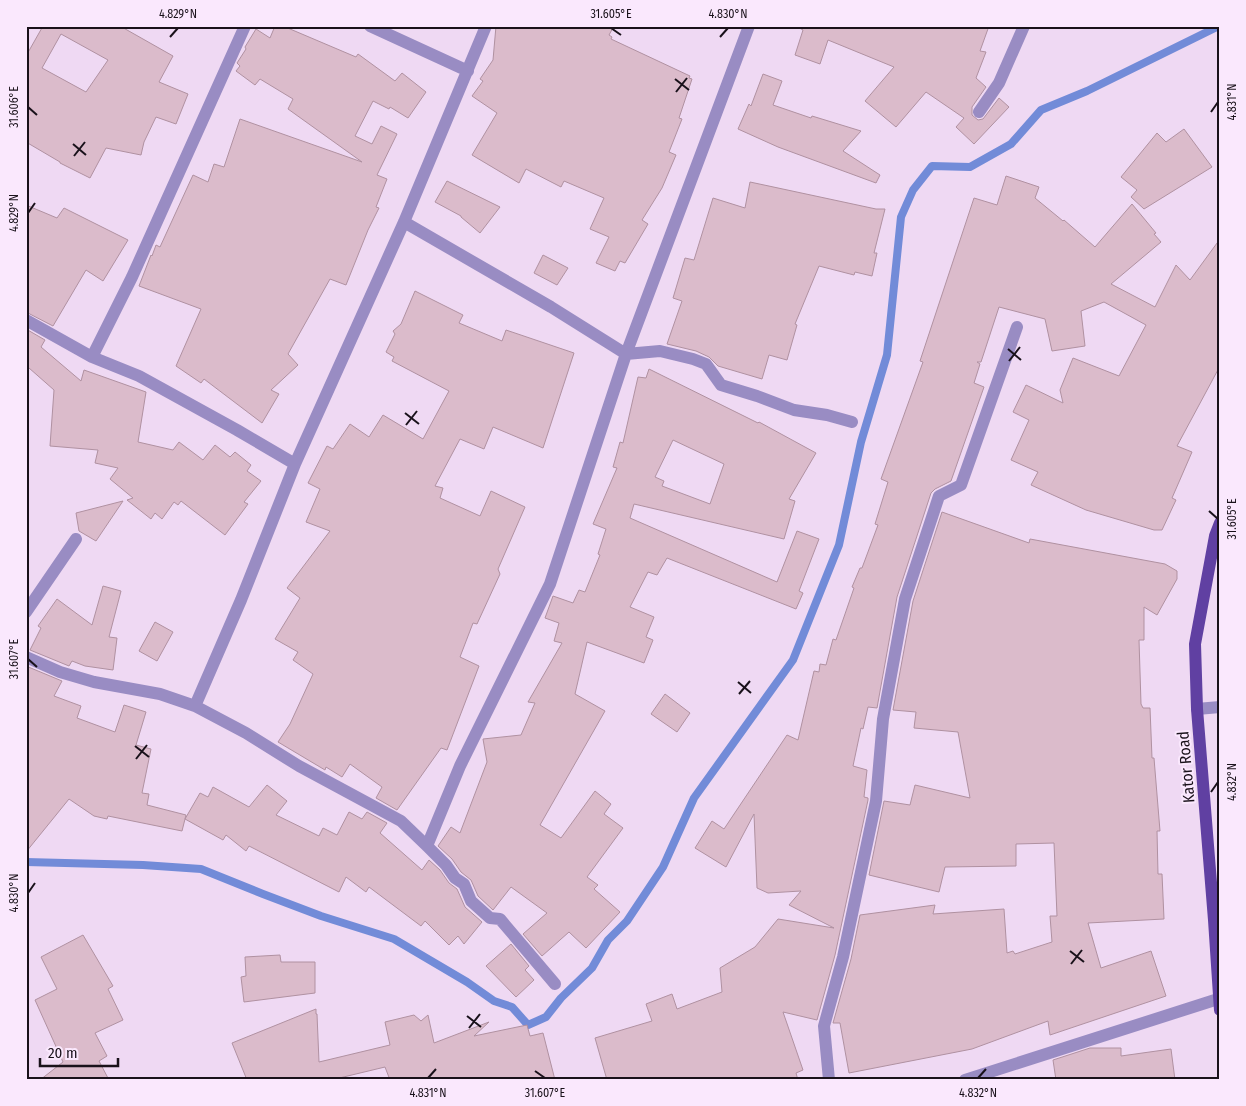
<svg xmlns="http://www.w3.org/2000/svg" width="1246" height="1106" font-family="'Fira Sans Condensed',sans-serif">
<style>
.lines{fill:none;stroke-linecap:round;stroke-linejoin:round}
.stream{stroke:#728bd8;stroke-width:8}
.building{fill:#dbbbcb;stroke:#b091a1;fill-rule:evenodd}
.minor{stroke:#998cc3;stroke-width:12}
.major{stroke:#6040a2;stroke-width:12}
.ticks{fill:none;stroke:#19111a;stroke-width:2}
.labels{text-anchor:middle;dominant-baseline:central;stroke-width:4;stroke-linejoin:round;paint-order:stroke}
.street-label{font-size:16px;fill:#19111a;stroke:#fae8fd}
.neatline{fill:none;stroke:#19111a;stroke-width:2}
.ticks-label{font-size:12px;text-anchor:middle;fill:#19111a}
</style>
<rect width="100%" height="100%" fill="#efd9f3"/>
<g class="lines">
<!-- stream -->
<path class="stream" d="M 26,862 L 143,865 L 201,869 L 263,894 L 321,916 L 394,939 L 467,982 L 494,1001 L 512,1007 L 528,1025 L 546,1017 L 561,998 L 592,968 L 608,940 L 627,921 L 663,867 L 694,798 L 793,660 L 839,545 L 861,442 L 887,355 L 901,217 L 913,190 L 932,166 L 970,167 L 1011,144 L 1041,110 L 1087,91 L 1219,26"/>
</g>
<!-- building -->
<path class="building" d="M 43,26 L 120,26 L 173,56 L 159,82 L 188,94 L 176,124 L 156,117 L 144,142 L 141,155 L 106,148 L 90,178 L 60,163 L 60,162 L 26,142 L 26,56 ZM 61,34 L 108,60 L 86,92 L 42,68 Z
M 275,26 L 283,26 L 356,57 L 358,54 L 395,81 L 402,73 L 426,92 L 408,118 L 390,107 L 389,109 L 373,101 L 355,136 L 372,144 L 381,126 L 397,134 L 377,175 L 387,179 L 376,207 L 379,208 L 368,230 L 346,285 L 330,279 L 288,354 L 298,365 L 271,390 L 279,394 L 262,423 L 204,379 L 201,383 L 176,366 L 201,309 L 139,286 L 151,255 L 152,256 L 156,245 L 160,247 L 193,175 L 208,182 L 214,164 L 224,167 L 240,119 L 362,162 L 288,109 L 293,99 L 260,79 L 255,85 L 236,71 L 240,66 L 237,63 L 246,49 L 245,47 L 256,29 L 270,38 Z
M 496,26 L 614,26 L 609,35 L 612,37 L 611,39 L 690,76 L 689,78 L 692,79 L 679,118 L 682,119 L 669,152 L 676,155 L 662,188 L 642,220 L 648,224 L 625,263 L 620,261 L 615,271 L 596,263 L 609,237 L 590,229 L 604,198 L 564,181 L 561,187 L 526,169 L 519,183 L 472,155 L 497,113 L 472,96 L 483,81 L 480,79 L 493,60 Z
M 796,26 L 989,26 L 980,51 L 986,52 L 976,78 L 986,87 L 972,107 L 972,115 L 978,120 L 983,119 L 999,98 L 1009,107 L 974,144 L 956,127 L 964,118 L 926,92 L 896,127 L 865,101 L 894,67 L 828,40 L 820,64 L 795,55 L 803,30 Z
M 763,74 L 782,81 L 773,105 L 811,118 L 812,116 L 861,131 L 843,151 L 880,175 L 876,183 L 778,147 L 738,129 L 749,104 L 751,106 Z
M 1184,129 L 1212,167 L 1144,209 L 1131,197 L 1137,190 L 1121,177 L 1157,133 L 1166,142 Z
M 1006,176 L 1039,187 L 1035,198 L 1063,221 L 1064,220 L 1095,247 L 1132,204 L 1156,233 L 1154,234 L 1161,242 L 1111,284 L 1155,307 L 1176,265 L 1190,280 L 1220,239 L 1220,366 L 1177,446 L 1192,452 L 1172,498 L 1176,500 L 1162,530 L 1154,530 L 1086,510 L 1031,485 L 1038,472 L 1011,460 L 1029,420 L 1013,412 L 1026,385 L 1063,403 L 1060,390 L 1073,358 L 1119,376 L 1146,325 L 1104,302 L 1081,311 L 1085,346 L 1052,351 L 1045,319 L 999,307 L 981,362 L 977,362 L 980,364 L 974,383 L 984,387 L 951,481 L 935,489 L 931,493 L 897,597 L 877,708 L 868,707 L 863,729 L 861,728 L 853,766 L 867,770 L 864,797 L 868,798 L 868,800 L 835,955 L 817,1020 L 783,1012 L 803,1070 L 796,1073 L 798,1080 L 607,1080 L 595,1038 L 652,1021 L 646,1004 L 672,994 L 677,1009 L 722,992 L 720,968 L 755,947 L 778,919 L 834,928 L 789,905 L 801,891 L 768,893 L 757,888 L 754,814 L 726,867 L 695,848 L 712,821 L 724,829 L 787,735 L 798,740 L 814,671 L 819,672 L 820,664 L 826,665 L 833,639 L 836,640 L 854,588 L 852,587 L 860,568 L 862,568 L 878,525 L 875,524 L 888,482 L 881,479 L 923,362 L 920,361 L 974,198 L 997,205 Z
M 447,181 L 500,207 L 480,233 L 461,217 L 461,216 L 435,202 Z
M 750,182 L 876,209 L 885,209 L 874,253 L 877,253 L 872,276 L 855,272 L 854,275 L 819,266 L 795,324 L 797,325 L 787,360 L 769,355 L 762,379 L 718,366 L 709,357 L 696,351 L 667,344 L 682,301 L 673,298 L 685,258 L 694,260 L 713,198 L 745,208 Z
M 26,205 L 57,218 L 64,208 L 128,240 L 103,281 L 86,270 L 53,326 L 26,312 Z
M 543,255 L 568,268 L 557,285 L 534,273 Z
M 415,291 L 463,315 L 459,323 L 502,341 L 506,330 L 574,353 L 543,448 L 493,427 L 484,449 L 460,439 L 435,486 L 443,488 L 440,498 L 480,516 L 491,491 L 525,507 L 498,569 L 500,574 L 477,624 L 473,623 L 460,657 L 479,666 L 447,750 L 441,748 L 397,810 L 376,798 L 382,787 L 350,764 L 342,777 L 326,767 L 325,770 L 278,742 L 290,724 L 313,674 L 293,660 L 298,652 L 275,639 L 300,598 L 287,588 L 330,531 L 306,522 L 320,489 L 308,483 L 327,446 L 333,449 L 350,424 L 369,437 L 383,415 L 423,439 L 449,391 L 392,361 L 394,357 L 386,352 L 395,334 L 393,331 L 401,324 Z
M 26,329 L 45,340 L 41,347 L 81,381 L 84,370 L 146,392 L 138,442 L 173,450 L 179,442 L 203,460 L 215,445 L 230,457 L 235,452 L 251,465 L 247,471 L 261,481 L 244,502 L 248,504 L 225,535 L 181,501 L 178,505 L 174,502 L 162,519 L 155,513 L 151,519 L 127,500 L 133,498 L 110,479 L 118,468 L 95,463 L 98,450 L 50,446 L 54,390 L 29,368 L 26,372 Z
M 649,369 L 758,423 L 759,422 L 816,453 L 789,499 L 795,501 L 784,539 L 634,504 L 630,518 L 777,582 L 797,531 L 819,539 L 799,591 L 803,593 L 796,609 L 667,558 L 657,575 L 648,572 L 630,607 L 654,617 L 646,637 L 653,640 L 644,663 L 587,642 L 575,694 L 605,711 L 540,825 L 561,838 L 595,791 L 611,804 L 604,814 L 623,828 L 587,877 L 598,885 L 594,889 L 620,912 L 586,948 L 569,932 L 542,956 L 523,934 L 547,913 L 511,887 L 493,910 L 478,896 L 471,880 L 461,872 L 452,859 L 438,846 L 451,827 L 460,833 L 487,762 L 483,739 L 521,735 L 535,703 L 528,702 L 562,643 L 554,641 L 559,623 L 545,618 L 553,596 L 573,603 L 579,590 L 585,592 L 600,555 L 598,554 L 606,529 L 593,524 L 617,468 L 613,467 L 620,442 L 623,443 L 638,377 L 646,378 ZM 673,440 L 724,464 L 710,504 L 662,486 L 664,481 L 655,477 Z
M 123,501 L 96,541 L 79,531 L 76,513 Z
M 942,512 L 1029,543 L 1030,539 L 1165,564 L 1177,571 L 1177,579 L 1157,615 L 1144,607 L 1144,640 L 1139,640 L 1141,704 L 1143,708 L 1150,708 L 1152,758 L 1154,758 L 1160,831 L 1157,831 L 1158,874 L 1162,874 L 1164,919 L 1088,923 L 1101,968 L 1151,951 L 1166,996 L 1050,1035 L 1048,1021 L 972,1049 L 849,1073 L 840,1023 L 833,1023 L 851,959 L 860,915 L 935,905 L 933,914 L 1004,909 L 1007,953 L 1013,951 L 1015,954 L 1052,942 L 1050,916 L 1057,916 L 1054,843 L 1016,844 L 1016,866 L 945,867 L 939,892 L 869,875 L 884,801 L 910,805 L 915,785 L 970,798 L 958,732 L 914,728 L 916,712 L 893,710 L 913,601 Z
M 103,586 L 121,591 L 109,637 L 117,638 L 113,670 L 85,666 L 72,661 L 69,666 L 30,650 L 41,628 L 38,626 L 57,599 L 92,625 Z
M 155,622 L 173,632 L 157,661 L 139,651 Z
M 26,666 L 62,681 L 54,696 L 81,706 L 77,718 L 115,732 L 124,705 L 146,712 L 136,745 L 151,749 L 142,793 L 149,794 L 147,805 L 186,815 L 182,831 L 108,816 L 107,819 L 94,816 L 69,799 L 26,852 Z
M 665,694 L 690,713 L 677,732 L 651,714 Z
M 267,785 L 287,801 L 276,815 L 319,836 L 323,828 L 337,835 L 349,812 L 362,819 L 367,812 L 387,823 L 380,833 L 422,870 L 429,860 L 440,870 L 449,883 L 457,889 L 465,907 L 482,922 L 464,944 L 458,936 L 449,945 L 425,921 L 421,926 L 369,887 L 366,892 L 346,877 L 339,892 L 249,846 L 246,851 L 226,835 L 223,840 L 185,819 L 200,793 L 208,797 L 213,787 L 249,807 Z
M 83,935 L 113,986 L 108,989 L 123,1020 L 95,1033 L 107,1056 L 99,1061 L 109,1080 L 40,1080 L 63,1062 L 35,1000 L 57,989 L 41,957 Z
M 511,944 L 529,966 L 525,970 L 534,980 L 516,997 L 486,966 Z
M 280,955 L 281,962 L 315,962 L 315,993 L 244,1002 L 241,977 L 246,976 L 245,957 Z
M 316,1009 L 316,1014 L 317,1014 L 319,1062 L 390,1045 L 385,1022 L 414,1015 L 421,1021 L 428,1015 L 434,1043 L 489,1022 L 474,1036 L 527,1025 L 530,1036 L 543,1033 L 555,1080 L 390,1080 L 385,1067 L 331,1080 L 247,1080 L 232,1043 Z
M 1090,1048 L 1121,1048 L 1121,1056 L 1171,1049 L 1175,1080 L 1056,1080 L 1053,1060 Z"/>
<g class="lines">
<!-- minor -->
<path class="minor" d="M 370,26 L 468,71
M 979,112 L 999,83 L 1024,26
M 404,222 L 551,307 L 626,354 L 660,351 L 693,359 L 706,364 L 721,385 L 757,396 L 794,410 L 827,415 L 852,422
M 26,320 L 92,357 L 139,376 L 237,430 L 295,464
M 92,357 L 132,277 L 245,26
M 26,612 L 76,539
M 26,657 L 60,672 L 94,682 L 160,694 L 195,706 L 246,733 L 299,766 L 401,821 L 427,846 L 446,865 L 455,878 L 464,884 L 471,901 L 490,918 L 500,919 L 555,984
M 195,706 L 241,600 L 295,464 L 404,222 L 486,26
M 1197,709 L 1220,707
M 427,846 L 460,766 L 550,584 L 626,354 L 749,26
M 829,1080 L 824,1026 L 843,957 L 876,801 L 883,719 L 905,599 L 939,496 L 961,485 L 1017,327
M 965,1080 L 1218,999"/>
<!-- major -->
<path class="major" d="M 1220,523 L 1215,536 L 1195,644 L 1197,709 L 1214,920 L 1220,1010"/>
</g>
<!-- ticks -->
<path class="ticks" d="M 611,28 L 621,35M 170,37 L 178,28M 720,37 L 728,28M 675,79 L 689,90M 676,92 L 687,78M 28,107 L 37,115M 1211,112 L 1218,102M 73,144 L 86,155M 74,156 L 85,142M 28,213 L 35,203M 1008,349 L 1021,360M 1009,361 L 1020,347M 405,413 L 419,424M 406,425 L 417,411M 1209,511 L 1218,519M 28,659 L 37,667M 738,682 L 751,693M 739,694 L 750,681M 135,746 L 149,757M 136,759 L 147,745M 1211,792 L 1218,782M 28,893 L 35,883M 1070,951 L 1084,962M 1071,964 L 1082,950M 467,1016 L 481,1027M 469,1028 L 480,1014M 535,1071 L 545,1078M 428,1078 L 436,1069M 978,1078 L 986,1069"/>
<g class="labels">
<!-- street labels -->
<g class="street-label">
<text transform="translate(1186 767) rotate(-95)">Kator Road</text>
</g>
</g>
<!-- border -->
<rect width="1246" height="1106" fill="none" stroke="#fae8fd" stroke-width="55"/>
<!-- scale -->
<path d="M40 1058v8h78v-8" fill="none" stroke="#19111a" stroke-width="2.5"/>
<text x="48" y="1058" font-size="15" fill="#19111a" stroke="#fae8fd" stroke-width="4" paint-order="stroke">20 m</text>
<rect x="28" y="28" width="1190" height="1050" class="neatline"/>
<g class="ticks-label">
<text x="178" y="18">4.829°N</text>
<text x="611" y="18">31.605°E</text>
<text x="728" y="18">4.830°N</text>
<text transform="translate(1232 102) rotate(-90)" y="4">4.831°N</text>
<text transform="translate(14 107) rotate(-90)" y="4">31.606°E</text>
<text transform="translate(14 213) rotate(-90)" y="4">4.829°N</text>
<text transform="translate(1232 519) rotate(-90)" y="4">31.605°E</text>
<text transform="translate(14 659) rotate(-90)" y="4">31.607°E</text>
<text transform="translate(1232 782) rotate(-90)" y="4">4.832°N</text>
<text transform="translate(14 893) rotate(-90)" y="4">4.830°N</text>
<text x="428" y="1097">4.831°N</text>
<text x="545" y="1097">31.607°E</text>
<text x="978" y="1097">4.832°N</text>
</g>
</svg>
